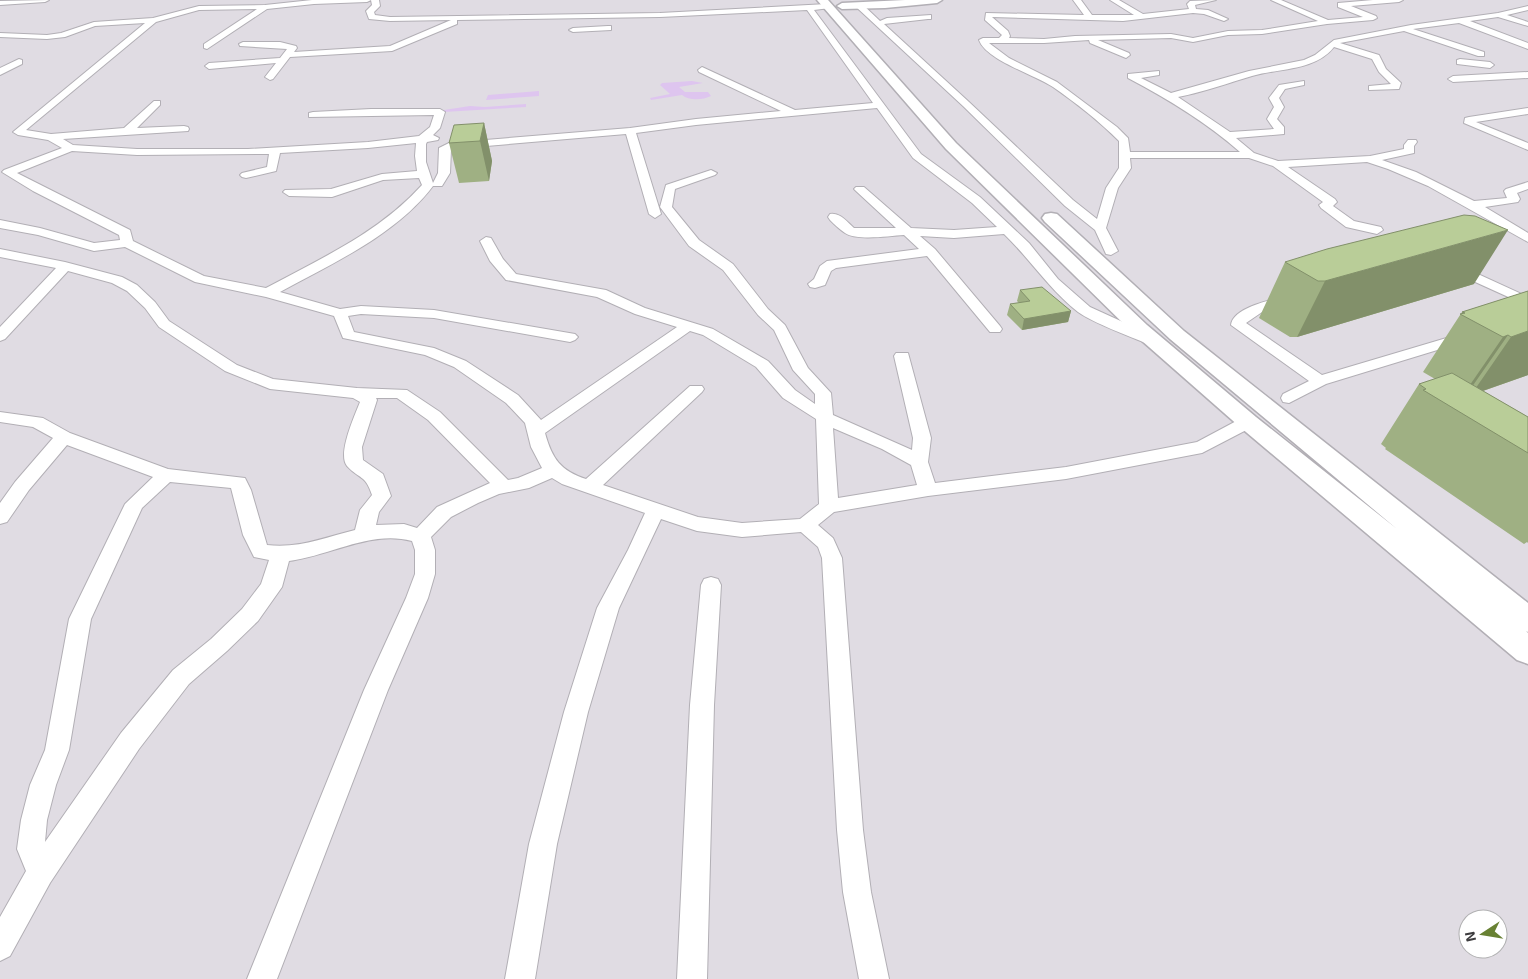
<svg xmlns="http://www.w3.org/2000/svg" width="1528" height="979" font-family="'Exo 2',sans-serif">
<style>
.green{fill:#dec5ef}
.lines{fill:none;stroke-linecap:round;stroke-linejoin:round}
.street-casing{stroke:#b2afb5;stroke-width:2}
.secondary-casing{stroke:#b2afb5;stroke-width:3}
.street{fill:#fff;fill-rule:evenodd}
.secondary{fill:#fff;fill-rule:evenodd}
.wall{fill:#9fb083}
.shaded-wall{fill:#82906a}
.building{fill:#b9cd98;stroke:#82906a}
</style>
<rect width="100%" height="100%" fill="#e0dce3"/>
<!-- green -->
<path class="green" d="M 692,81 L 703,83 L 679,87 L 685,92 L 708,92 L 711,96 C 703,100 689,101 682,95 L 651,100 L 650,98 L 670,94 L 660,85 L 662,83 Z
M 539,91 L 539,96 L 486,100 L 488,95 Z
M 526,104 L 526,107 L 444,112 L 444,110 L 470,106 L 485,107 Z"/>
<g class="lines">
<!-- street casing -->
<g class="street-casing">
<path id="street" d="M 49,0 L 45,2 L 0,5 L 0,1 Z
M 312,0 L 371,0 L 367,2 L 314,4 L 267,9 L 207,49 L 204,48 L 204,44 L 257,9 L 199,10 L 156,22 L 26,130 L 51,134 L 124,128 L 154,101 L 160,101 L 160,105 L 137,128 L 184,126 L 188,127 L 189,129 L 188,131 L 63,139 L 73,145 L 137,149 L 248,149 L 368,142 L 419,136 L 430,127 L 434,115 L 309,117 L 309,113 L 313,112 L 371,109 L 440,109 L 445,112 L 440,128 L 433,135 L 439,138 L 438,140 L 427,142 L 426,144 L 426,162 L 433,183 L 438,173 L 439,148 L 449,143 L 630,128 L 696,119 L 781,111 L 699,72 L 698,70 L 702,67 L 795,110 L 873,103 L 807,10 L 660,17 L 457,20 L 457,24 L 392,51 L 290,57 L 273,79 L 270,80 L 265,77 L 276,63 L 209,69 L 205,66 L 209,63 L 280,58 L 287,49 L 240,46 L 239,44 L 243,42 L 280,42 L 296,46 L 297,48 L 294,52 L 390,46 L 451,20 L 390,21 L 369,19 L 366,11 L 372,5 L 371,0 L 379,0 L 380,6 L 374,12 L 375,15 L 390,17 L 660,13 L 827,4 L 830,4 L 830,8 L 814,10 L 921,154 L 980,197 L 1029,243 L 1058,279 L 1090,307 L 1158,338 L 1161,341 L 1158,344 L 1148,344 C 1129,336 1093,323 1078,312 C 1049,289 1030,259 1004,234 L 954,238 L 920,236 L 935,249 L 1000,326 L 1002,329 L 1000,332 L 990,332 L 927,256 L 836,268 L 831,271 L 825,285 L 815,288 L 810,287 L 808,284 L 814,279 L 820,266 L 827,261 L 919,249 L 904,235 C 889,236 857,241 845,233 C 839,229 834,224 830,220 L 828,217 L 830,214 C 840,212 847,222 854,228 L 896,228 L 856,191 L 854,189 L 856,187 L 864,187 L 911,228 L 954,230 L 997,227 L 972,203 L 913,158 L 877,108 L 696,125 L 636,133 L 661,214 L 655,218 L 649,214 L 626,134 L 451,149 L 450,173 L 442,186 L 433,186 C 396,235 333,263 280,292 L 340,309 L 361,306 L 434,310 L 575,334 L 578,337 L 575,340 L 570,342 L 434,318 L 361,314 L 348,316 L 354,332 L 434,348 L 466,361 L 518,395 L 541,420 L 677,327 L 635,314 L 597,297 L 506,280 L 490,261 L 480,241 L 486,237 L 491,238 L 503,259 L 516,274 L 606,290 L 645,308 L 713,329 L 768,361 L 795,390 L 815,404 L 815,394 L 793,370 L 774,330 L 758,315 L 723,270 L 689,246 L 660,207 L 666,185 L 711,170 L 717,173 L 715,175 L 675,189 L 672,207 L 699,240 L 733,264 L 768,309 L 785,325 L 808,368 L 831,393 L 833,415 L 912,450 L 913,438 L 894,356 L 896,353 L 908,353 L 931,438 L 928,462 L 935,483 L 1066,467 L 1197,442 L 1242,418 L 1248,417 L 1254,418 L 1257,422 L 1254,426 L 1202,453 L 1066,479 L 928,496 L 834,512 L 818,525 L 833,538 L 842,558 L 863,830 L 871,892 L 889,979 L 859,979 L 843,892 L 837,830 L 822,558 L 818,547 L 801,532 L 742,537 L 697,531 L 661,519 L 619,608 L 588,712 L 557,844 L 535,979 L 505,979 L 529,844 L 564,712 L 597,608 L 628,550 L 645,513 L 562,484 L 552,478 L 529,488 L 499,494 L 478,503 L 451,517 L 431,537 L 435,550 L 435,574 L 428,598 L 388,690 L 277,979 L 247,979 L 364,690 L 406,598 L 415,574 L 415,550 L 412,541 C 370,530 330,556 289,561 L 282,587 L 258,621 L 227,651 L 189,684 L 139,749 L 50,883 L 10,956 L 0,961 L 0,917 L 26,871 L 17,849 L 21,820 L 30,785 L 45,750 L 69,619 L 125,504 L 153,477 L 67,445 L 29,490 L 7,522 L 0,524 L 0,503 L 15,482 L 53,438 L 33,427 L 0,422 L 0,412 L 43,418 L 70,433 L 168,469 L 245,478 L 251,490 L 267,545 C 298,549 326,537 355,530 L 360,510 L 372,495 C 365,474 360,480 347,466 C 337,454 355,415 360,402 L 353,398 L 270,389 L 225,371 L 159,327 L 145,308 L 127,291 L 112,283 L 68,271 L 5,339 L 0,341 L 0,327 L 56,268 L 0,257 L 0,249 L 65,262 L 122,277 L 137,285 L 155,302 L 169,321 L 237,365 L 273,379 L 357,388 L 407,390 L 440,412 L 508,480 L 518,478 L 542,468 L 531,447 L 525,423 L 506,403 L 454,367 L 425,355 L 343,338 L 334,316 L 266,297 L 195,282 L 125,247 L 94,251 L 38,235 L 0,228 L 0,220 L 40,228 L 94,243 L 120,240 L 119,235 L 33,191 L 2,172 L 4,170 L 62,148 L 48,140 L 18,135 L 13,132 L 145,23 L 95,26 L 65,37 L 47,39 L 0,37 L 0,33 L 47,35 L 61,33 L 94,22 L 153,18 L 199,6 L 265,5 ZM 416,143 L 415,156 L 417,171 L 382,174 L 331,189 L 285,190 L 283,192 L 289,196 L 332,197 L 383,180 L 419,178 L 422,185 C 380,232 320,259 266,288 L 204,276 L 133,241 L 130,230 L 17,173 L 72,151 L 137,155 L 269,154 L 267,167 L 242,173 L 240,175 L 242,177 L 246,178 L 276,171 L 280,153 L 368,148 ZM 690,331 L 703,335 L 756,367 L 783,398 L 816,419 L 819,504 L 800,519 L 742,523 L 698,517 L 603,485 L 702,392 L 704,389 L 702,386 L 690,386 L 586,479 C 561,471 552,459 545,433 ZM 376,398 L 397,398 L 428,420 L 490,483 L 437,507 L 417,528 L 404,524 L 376,525 L 379,512 L 391,496 L 383,474 L 363,460 L 362,447 L 377,400 ZM 833,428 L 882,449 L 911,465 L 917,485 L 838,498 ZM 170,482 L 231,488 L 243,535 L 254,557 L 269,560 L 261,584 L 242,609 L 211,639 L 173,670 L 121,733 L 45,842 L 47,820 L 56,785 L 69,750 L 91,619 L 142,508 Z
M 1073,0 L 1081,0 L 1092,15 L 1134,15 L 1110,0 L 1119,0 L 1143,14 L 1189,9 L 1187,4 L 1190,1 L 1216,0 L 1195,5 L 1196,9 L 1208,10 L 1228,19 L 1224,21 L 1204,14 L 1193,13 L 1123,21 L 992,17 L 1008,31 L 1010,36 L 1009,38 L 1044,39 L 1075,36 L 1171,34 L 1193,38 L 1228,31 L 1262,30 L 1318,21 L 1271,0 L 1281,0 L 1328,20 L 1363,17 L 1338,7 L 1338,3 L 1373,0 L 1403,0 L 1399,2 L 1351,6 L 1376,16 L 1377,18 L 1373,20 L 1327,24 L 1262,34 L 1228,35 L 1193,42 L 1171,38 L 1098,40 L 1129,53 L 1130,55 L 1126,58 L 1090,43 L 1089,40 L 1044,43 L 989,43 L 1009,58 L 1057,82 L 1117,127 L 1128,138 L 1130,152 L 1240,152 C 1206,122 1168,99 1128,78 L 1128,74 L 1159,71 L 1159,75 L 1141,78 L 1171,93 L 1249,71 L 1304,60 L 1315,55 L 1334,40 L 1411,25 L 1498,13 L 1528,6 L 1528,10 L 1507,15 L 1528,22 L 1528,26 L 1498,17 L 1470,21 L 1528,43 L 1528,49 L 1459,23 L 1413,29 L 1484,52 L 1484,56 L 1478,56 L 1404,31 L 1340,43 L 1379,55 L 1386,69 L 1401,83 L 1399,89 L 1369,90 L 1369,86 L 1391,84 L 1379,72 L 1372,59 L 1334,47 C 1315,71 1280,68 1252,76 C 1228,83 1204,92 1178,97 L 1230,132 L 1274,129 L 1267,119 L 1274,107 L 1269,98 L 1279,85 L 1304,81 L 1304,85 L 1285,89 L 1279,98 L 1284,107 L 1277,119 L 1284,127 L 1284,134 L 1236,138 L 1254,153 L 1278,161 L 1370,156 L 1404,149 L 1404,145 L 1408,140 L 1416,140 L 1417,142 L 1414,146 L 1414,153 L 1382,160 L 1416,172 L 1474,201 L 1507,198 L 1504,191 L 1506,189 L 1528,182 L 1528,189 L 1517,193 L 1520,199 L 1518,202 L 1485,207 L 1528,233 L 1528,242 L 1428,186 L 1388,169 L 1367,162 L 1288,167 L 1335,199 L 1337,202 L 1333,206 L 1354,221 L 1381,227 L 1383,230 L 1377,234 L 1346,227 L 1321,208 L 1319,205 L 1323,202 L 1273,166 L 1249,158 L 1130,158 L 1131,168 L 1118,188 L 1106,228 L 1118,251 L 1111,255 L 1106,254 L 1095,230 L 1065,206 L 963,106 L 854,5 L 861,3 L 880,21 L 887,18 L 931,15 L 931,19 L 928,19 L 884,24 L 969,102 L 1073,200 L 1097,219 L 1106,188 L 1119,168 L 1119,141 C 1099,121 1076,103 1053,87 C 1035,75 986,60 979,40 L 983,38 L 999,38 L 1002,35 L 985,20 L 986,13 L 1084,15 Z
M 608,26 L 611,26 L 611,30 L 573,32 L 569,30 L 573,28 Z
M 19,59 L 22,60 L 22,64 L 0,75 L 0,68 Z
M 1460,59 L 1490,62 L 1494,65 L 1490,68 L 1457,64 L 1457,60 Z
M 1528,72 L 1528,78 L 1453,82 L 1448,79 L 1453,76 Z
M 1528,108 L 1528,114 L 1476,122 L 1528,143 L 1528,150 L 1464,123 L 1465,118 L 1469,117 Z
M 1456,264 L 1528,297 L 1528,306 L 1451,271 L 1449,268 L 1451,265 Z
M 1289,296 L 1294,297 L 1296,300 L 1294,303 L 1265,310 L 1246,323 L 1322,375 L 1460,334 L 1470,334 L 1473,337 L 1470,340 L 1326,384 L 1289,403 L 1283,402 L 1281,398 L 1283,394 L 1309,381 L 1231,325 C 1233,307 1274,299 1289,296 Z
M 711,577 L 718,579 L 721,585 L 714,705 L 707,979 L 677,979 L 690,705 L 701,585 L 704,579 Z"/>
</g>
<!-- secondary casing -->
<g class="secondary-casing">
<path id="secondary" d="M 817,0 L 828,0 L 956,143 L 1147,325 L 1256,417 L 1397,529 L 1170,339 L 1045,222 L 1042,218 L 1045,214 L 1051,213 L 1057,214 L 1184,331 L 1528,603 L 1528,632 L 1526,631 L 1528,633 L 1528,664 L 1517,660 L 1240,427 L 1133,333 L 946,149 Z
M 905,0 L 942,0 L 937,3 L 885,8 L 842,9 L 837,6 L 842,3 Z"/>
</g>
<!-- street -->
<use href="#street" class="street"/>
<!-- secondary -->
<use href="#secondary" class="secondary"/>
</g>
<!-- wall -->
<path class="wall" d="M 484,123 L 492,161 L 489,181 L 459,183 L 449,143 Z
M 1285,262 L 1474,284 L 1297,337 L 1290,337 L 1259,318 Z
M 1020,290 L 1071,311 L 1068,322 L 1022,330 L 1007,315 L 1010,304 L 1019,303 L 1017,301 Z
M 1528,291 L 1528,375 L 1483,391 L 1528,417 L 1528,543 L 1527,542 L 1524,544 L 1385,449 L 1386,448 L 1381,444 L 1419,384 L 1435,379 L 1423,372 L 1462,312 Z"/>
<!-- shaded-wall -->
<path class="shaded-wall" d="M 484,123 L 492,161 L 489,181 L 480,141 Z
M 1508,230 L 1474,284 L 1297,337 L 1325,281 Z
M 1071,311 L 1068,322 L 1022,330 L 1024,319 Z
M 1528,331 L 1528,375 L 1471,395 L 1511,337 Z
M 1508,335 L 1467,394 L 1463,395 L 1503,337 Z"/>
<!-- building -->
<path class="building" d="M 484,123 L 480,141 L 449,143 L 454,125 Z
M 1464,215 L 1475,216 L 1508,230 L 1325,281 L 1318,281 L 1285,262 L 1327,249 Z
M 1042,287 L 1071,311 L 1024,319 L 1010,304 L 1030,301 L 1020,290 Z
M 1528,291 L 1528,331 L 1511,337 L 1508,335 L 1503,337 L 1460,314 L 1465,313 L 1462,312 Z
M 1452,373 L 1528,417 L 1528,453 L 1423,390 L 1426,389 L 1419,384 Z"/>
<!-- north arrow -->
<g transform="translate(1483 934) rotate(258)"><circle r="24" fill="#ffffff" stroke="#b1b1b2"/>
<path d="M0-4L9 19L0 12L-9 19Z" fill="#688133"/>
<text y="-8" font-size="14" font-weight="bold" text-anchor="middle" fill="#3d3c3e">N</text>
</g>
</svg>
